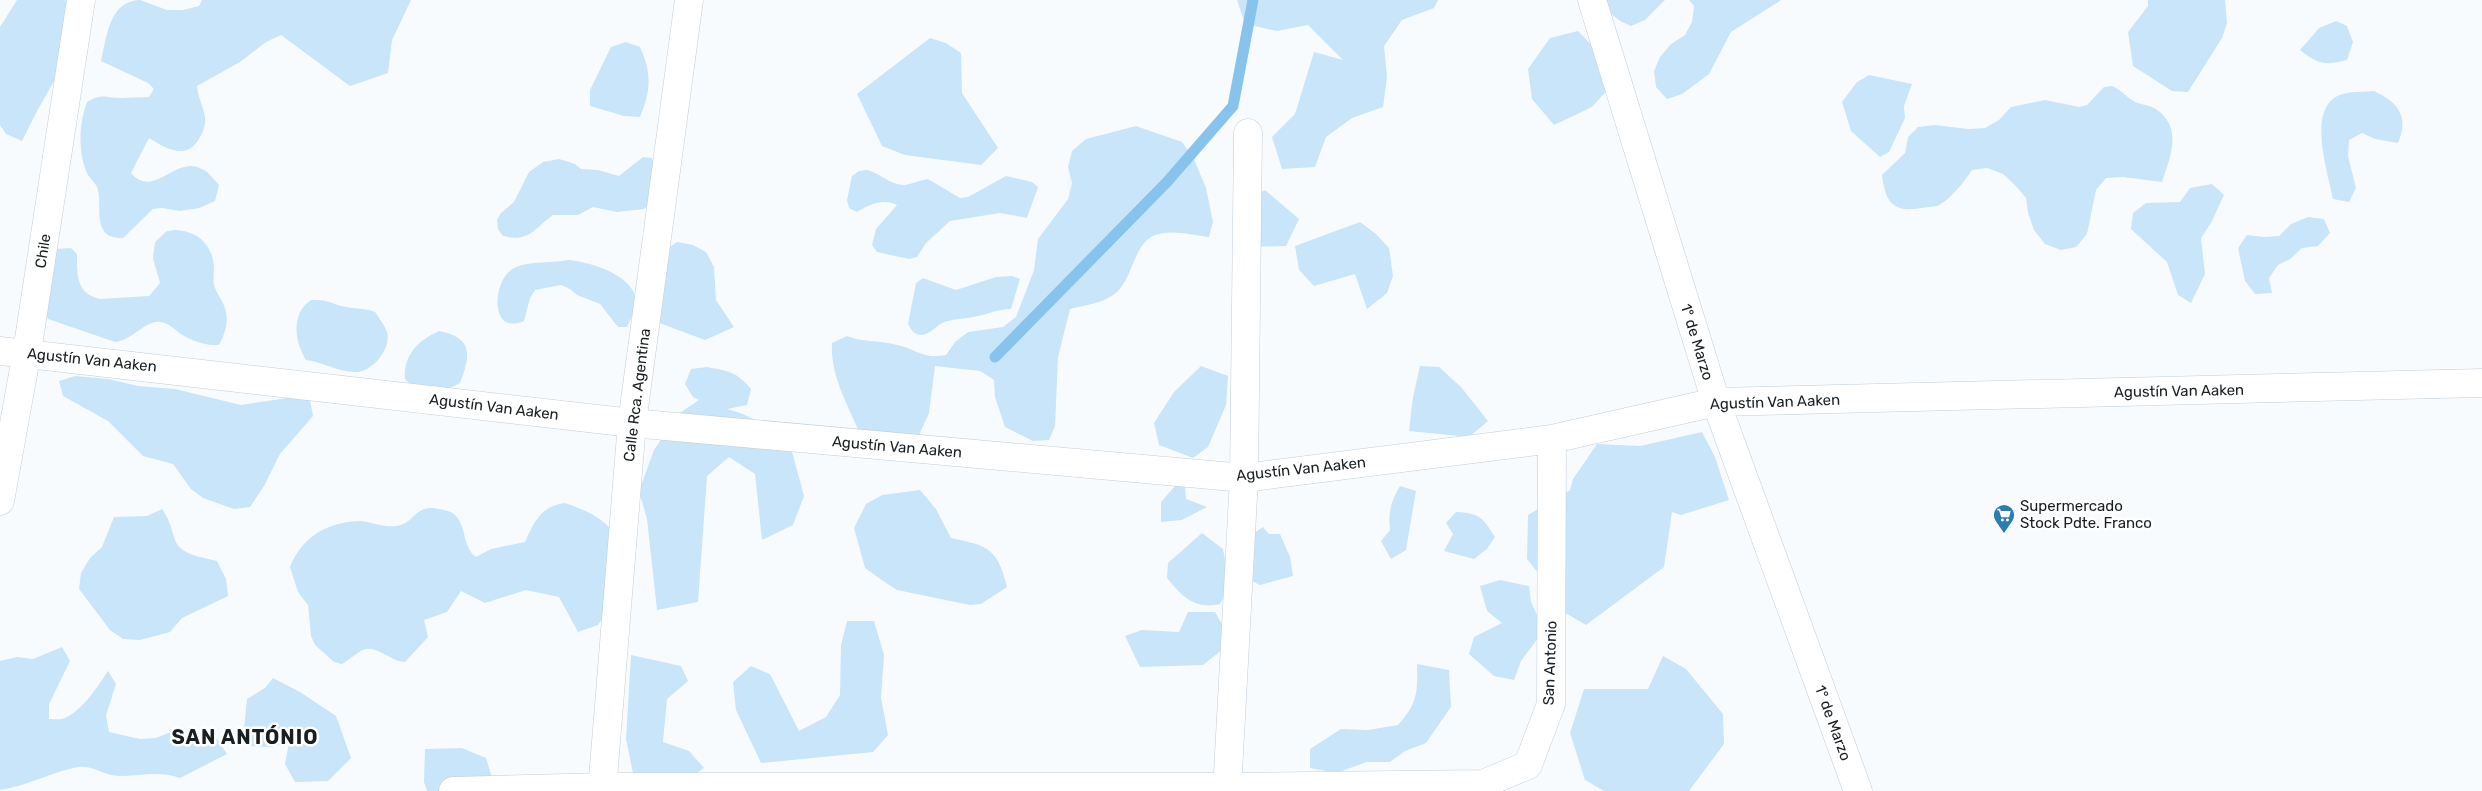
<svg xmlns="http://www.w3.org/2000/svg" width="2482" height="791" font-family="Rubik,sans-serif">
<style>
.green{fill:#c8e5fa}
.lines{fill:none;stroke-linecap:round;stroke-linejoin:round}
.stream{stroke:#88c3ed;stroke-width:11}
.street-casing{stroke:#c2cfd8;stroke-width:29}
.street{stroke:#fff;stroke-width:28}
.labels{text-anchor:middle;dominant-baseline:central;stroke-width:5;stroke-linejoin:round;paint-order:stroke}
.street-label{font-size:15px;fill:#191e21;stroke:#fff}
.poi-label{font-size:15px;fill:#191e21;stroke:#fff;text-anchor:start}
.district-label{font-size:20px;font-weight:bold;letter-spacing:1px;fill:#191e21;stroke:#fff}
</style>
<rect width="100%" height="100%" fill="#f8fbfd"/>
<!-- green -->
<path class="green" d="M 17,0 L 65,0 L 68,5 L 71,51 L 36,113 L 22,141 L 6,134 L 0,125 L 0,27 Z
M 140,0 L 167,10 L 183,10 L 199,6 L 202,0 L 411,0 L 392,40 L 388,73 L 350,86 L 281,35 L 266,42 L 240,62 L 197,86 C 198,97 203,106 205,117 C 206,124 203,133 199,139 C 186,161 165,148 149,138 L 131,173 C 154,200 176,154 202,169 C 209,172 214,180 219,185 L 215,201 L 199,208 L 180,211 L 162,208 L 153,209 L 123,238 C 89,239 104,203 97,187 C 94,181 88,177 86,171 C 78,150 79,123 87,102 C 103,93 105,98 121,98 C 130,98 140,97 149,97 L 154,89 L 148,83 L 101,61 C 107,36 109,1 140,0 Z
M 1237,0 L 1438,0 L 1434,8 L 1402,20 L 1384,46 L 1387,77 L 1383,107 L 1352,118 L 1326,137 L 1315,167 L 1282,169 L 1272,137 L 1295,114 L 1314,52 L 1343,60 L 1308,25 L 1277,31 L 1245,24 Z
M 1602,0 L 1665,0 L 1645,20 L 1631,26 C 1617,20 1608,14 1602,0 Z
M 1689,0 L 1781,0 L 1731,32 L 1709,74 L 1682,94 L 1667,99 L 1656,87 L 1654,71 L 1660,57 L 1671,44 L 1685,35 L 1692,22 L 1694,6 Z
M 2148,0 L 2225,0 L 2227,23 L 2222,38 L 2188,92 L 2172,91 L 2133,66 L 2128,32 L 2148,6 Z
M 2336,21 L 2347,26 L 2353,42 L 2347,60 C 2325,66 2318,64 2300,50 L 2319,28 Z
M 1578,31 L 1611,65 L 1611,86 L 1592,107 L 1554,125 L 1532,99 L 1528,69 L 1550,38 Z
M 930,38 L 946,43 L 961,53 L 962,93 L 998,148 L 981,165 L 905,155 L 882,146 L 857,94 Z
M 626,42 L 640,47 C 652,74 651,90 640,117 L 624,116 L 590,106 L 590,90 L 611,47 Z
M 1869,75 L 1912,84 L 1904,106 L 1905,118 L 1889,152 L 1880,157 L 1851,131 L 1842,102 L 1857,82 Z
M 2112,86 C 2122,90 2126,97 2135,102 C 2142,105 2151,105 2157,110 C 2183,128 2170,158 2162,182 L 2123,177 L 2106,178 L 2096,190 L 2087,234 L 2076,247 L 2061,250 L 2045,244 L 2034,230 L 2028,213 L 2026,198 L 2015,185 L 2003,174 L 1987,168 L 1972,170 C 1965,181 1949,201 1937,206 C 1932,207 1926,207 1921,208 C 1893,213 1885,202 1882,175 L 1905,153 L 1908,137 L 1918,127 L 1935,125 L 1968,129 L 1985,128 L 1999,120 L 2011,107 L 2045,100 L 2079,107 L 2087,105 L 2104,87 Z
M 2374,91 C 2399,103 2409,116 2398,143 L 2375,139 L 2362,133 L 2349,140 L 2348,156 L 2356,188 L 2349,202 L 2333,199 C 2328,173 2306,107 2340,95 C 2350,91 2364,92 2374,91 Z
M 1136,126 L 1182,142 L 1193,157 L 1206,188 L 1213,222 L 1209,237 C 1192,235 1171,229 1155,235 C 1134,243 1133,277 1117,292 C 1105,303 1086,305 1070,309 L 1058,357 L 1055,426 L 1049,440 L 1033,441 L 1005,427 L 995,397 L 994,380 L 980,371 L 935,366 L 929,413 L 916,442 L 860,434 C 848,405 830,376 832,343 L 847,336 C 865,343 880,340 897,345 C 920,350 920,359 946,355 L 955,342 L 968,332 L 1003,327 L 1016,317 L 1034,270 L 1038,239 L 1068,199 L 1072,183 L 1068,167 L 1072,151 L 1086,139 Z
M 643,157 L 652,158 L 654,166 L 650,203 L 644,209 L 617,212 L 593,207 L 578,215 L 553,215 C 535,228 529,243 503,236 L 498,229 L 497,220 L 501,213 L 514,202 L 529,172 L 543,162 L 559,159 L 575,164 L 581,169 L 598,170 L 619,176 Z
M 867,170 C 880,173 891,186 905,185 C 912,184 920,180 928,179 L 960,198 L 968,197 L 1006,176 L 1032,182 L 1038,187 L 1027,218 L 1000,213 L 950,221 L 926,243 L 917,257 L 909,259 L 877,252 L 872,245 L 876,229 L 897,205 C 883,198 869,205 857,212 L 849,208 L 847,200 L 852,176 L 859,171 Z
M 2212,184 L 2224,195 L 2211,223 L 2201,238 L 2205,274 L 2191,303 L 2178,295 L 2167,262 L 2131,229 L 2133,213 L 2146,203 L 2180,202 L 2190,188 Z
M 1265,190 L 1299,219 L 1286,246 L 1245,247 L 1238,203 Z
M 2308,217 L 2324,219 L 2330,233 L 2318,246 L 2302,248 L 2290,259 L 2278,265 L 2269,278 L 2272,293 L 2255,294 L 2245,281 L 2238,248 L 2247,235 L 2264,237 L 2279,236 L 2291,224 Z
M 1360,222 L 1376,234 L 1389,248 L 1393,276 L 1387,293 L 1367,309 L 1355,274 L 1314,286 L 1299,270 L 1295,246 Z
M 175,230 C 198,231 213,245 214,268 C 214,273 213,279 214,284 C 215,290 219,296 222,301 C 230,317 227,330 219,345 C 207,346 191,341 181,334 C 175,330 169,323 161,322 C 145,320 132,341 115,342 L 48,319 L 41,304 L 56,249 L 71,248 L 77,254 C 77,274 76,294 100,299 L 149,296 L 160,283 L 153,258 L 155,242 L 167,231 Z
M 677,242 L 693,245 L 706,252 L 714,267 L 716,300 L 734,327 L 705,340 L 654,321 L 664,251 Z
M 567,260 C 589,261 639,276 636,305 C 635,312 630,320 627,327 L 618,327 L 600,304 L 577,295 L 570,289 L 561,285 L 535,290 L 530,298 L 524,321 C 489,336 493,282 511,270 C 525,260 550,264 567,260 Z
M 1012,276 L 1020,279 L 1011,309 C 997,309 986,315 973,317 C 963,319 951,319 942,323 C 935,327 930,334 922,335 C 914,335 911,330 908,324 L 916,283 L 923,278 L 956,290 L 996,277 Z
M 311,300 C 329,299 333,305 347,307 C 357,309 365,308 375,312 C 379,318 385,326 387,332 C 392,349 371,373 355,372 C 338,372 323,362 306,360 C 294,341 291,313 311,300 Z
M 439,331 C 473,338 471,354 460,383 L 444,391 L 411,385 L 405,379 C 403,356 418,340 439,331 Z
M 1201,366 L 1228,376 L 1226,405 L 1208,447 L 1193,458 L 1159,445 L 1154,423 L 1174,392 Z
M 1420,366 L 1439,367 L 1461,387 L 1488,421 L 1469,437 L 1409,431 L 1413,397 Z
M 707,367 C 729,371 737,372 751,389 L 747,405 L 727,409 L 743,414 L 788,437 L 804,496 L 793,525 L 762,540 L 755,474 L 729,457 L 707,476 L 698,602 L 657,610 L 647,519 L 639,491 L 654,450 L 678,414 L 699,400 L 693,397 L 685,384 L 691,369 Z
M 75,376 L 108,379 L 138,386 L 175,389 L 241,405 L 294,397 L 310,400 L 313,416 L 280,454 L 264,486 L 250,507 L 234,509 L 203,498 L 191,489 L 173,464 L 143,456 L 108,421 L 63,396 L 59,381 Z
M 1702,432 L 1715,457 L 1729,500 L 1681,515 L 1672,512 L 1664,567 L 1586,625 L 1562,611 L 1546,583 L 1527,559 L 1528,515 L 1570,490 L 1573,479 L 1597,444 L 1640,446 Z
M 1176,485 L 1185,487 L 1186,499 L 1207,507 L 1182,520 L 1161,522 L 1161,502 Z
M 1400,486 L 1416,491 L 1406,550 L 1391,559 L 1381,541 L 1390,530 C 1388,512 1391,501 1400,486 Z
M 920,490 L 936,509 L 951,538 C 989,546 997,548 1007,587 L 981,604 L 970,605 L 897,590 L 883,581 L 865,568 L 854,528 L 866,504 L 882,495 Z
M 565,503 C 582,509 601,516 612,531 L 609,609 L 598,625 L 578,632 L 559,597 L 526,590 L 485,603 L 461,591 L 447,612 L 424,620 L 428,637 L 405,662 C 391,662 376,644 363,650 C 356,653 349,660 342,664 L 334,662 L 315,645 L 311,636 L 308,605 L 298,592 L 290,567 C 302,537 326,523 358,521 C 370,521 384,528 396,526 C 415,524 415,503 439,509 C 444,510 450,511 454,514 C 467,525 462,547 476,557 L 491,549 L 525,542 C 534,522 541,506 565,503 Z
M 162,509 C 170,521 170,524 174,537 C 178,555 202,557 217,561 L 226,579 L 228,596 L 182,618 L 170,632 L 140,640 L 123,639 L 110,630 L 79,589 L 81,573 L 90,558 L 102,547 L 114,517 L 147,516 Z
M 1456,512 C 1480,513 1483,518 1495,537 L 1487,549 L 1474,559 L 1444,551 L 1453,534 L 1446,523 Z
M 1263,527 L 1269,534 L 1280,534 L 1290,557 L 1293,576 L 1260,585 L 1246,578 L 1248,537 Z
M 1202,533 L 1223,549 L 1230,586 L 1220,604 C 1194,610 1182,596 1167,578 L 1168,563 Z
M 1500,580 L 1529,586 L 1531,602 L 1544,630 L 1521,661 L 1514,680 L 1494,676 L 1469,654 L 1474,637 L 1502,623 L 1487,611 L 1480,586 Z
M 1188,612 L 1215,612 L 1232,642 L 1203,665 L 1140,667 L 1125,636 L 1142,630 L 1179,632 Z
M 847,621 L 874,621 L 884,655 L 881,698 L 888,735 L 873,752 L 761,763 L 736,710 L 733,682 L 751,666 L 770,674 L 799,731 L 826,717 L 840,695 L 841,645 Z
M 62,647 L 70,661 L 49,704 L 49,719 C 54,719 61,720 65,718 C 84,709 97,687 108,671 L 116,684 L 106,715 L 109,732 L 140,739 L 156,738 L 171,732 L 217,739 L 227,754 L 180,778 C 153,769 135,779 111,775 C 100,772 90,765 78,767 C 51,772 27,786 0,790 L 0,661 L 17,657 L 33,659 Z
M 631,655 L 681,666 L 688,681 L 667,699 L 663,742 L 689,751 L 704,768 L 670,791 L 634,778 L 626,739 Z
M 1663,656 L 1686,669 L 1723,714 L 1724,744 L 1689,791 L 1604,791 L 1585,780 L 1570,733 L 1584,689 L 1648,689 Z
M 1417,664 L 1449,670 L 1451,707 L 1426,743 L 1405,751 L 1390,762 L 1367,762 L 1336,773 L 1310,768 L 1310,749 L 1341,729 L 1368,730 L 1398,725 C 1417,704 1418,692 1417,664 Z
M 273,678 L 300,692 L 336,716 L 351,758 L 328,781 L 295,782 L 285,764 L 289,743 L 271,747 L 247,746 L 244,730 L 247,699 L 265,688 Z
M 462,748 L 486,758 L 492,778 L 486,791 L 427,791 L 424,782 L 425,749 Z"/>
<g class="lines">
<!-- stream -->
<path class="stream" d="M 995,357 L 1167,182 L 1233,106 L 1253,0"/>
<!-- street casing -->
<g class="street-casing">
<path id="street" d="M 1592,0 L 1716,402 L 1858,791
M 0,351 L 632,423 L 1244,478 L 1552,439 L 1716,402 L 2482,383
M 0,501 L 27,352 L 81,0
M 453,791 L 602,787 L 1227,787 L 1483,784 L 1528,765 L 1551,704 L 1552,439
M 602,791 L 632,423 L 689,0
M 1227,791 L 1244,478 L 1248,133"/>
</g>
<!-- street -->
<use href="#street" class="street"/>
</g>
<!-- icons -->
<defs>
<g id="supermarket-pin" transform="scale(1.125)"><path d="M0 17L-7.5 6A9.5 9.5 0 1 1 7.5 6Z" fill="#2c7cae" stroke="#fff"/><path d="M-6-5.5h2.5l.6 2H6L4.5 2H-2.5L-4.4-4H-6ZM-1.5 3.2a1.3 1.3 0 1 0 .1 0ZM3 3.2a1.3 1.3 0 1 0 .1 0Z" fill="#fff"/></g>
</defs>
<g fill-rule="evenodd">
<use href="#supermarket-pin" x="2004" y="515"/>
</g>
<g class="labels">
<!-- street labels -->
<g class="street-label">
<text transform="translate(43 251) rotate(-81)">Chile</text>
<text transform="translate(1697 342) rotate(73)">1° de Marzo</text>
<text transform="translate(92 360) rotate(6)">Agustín Van Aaken</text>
<text transform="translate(2179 391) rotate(-1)">Agustín Van Aaken</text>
<text transform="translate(637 395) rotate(-83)">Calle Rca. Agentina</text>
<text transform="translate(1775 402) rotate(-2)">Agustín Van Aaken</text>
<text transform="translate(494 407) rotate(7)">Agustín Van Aaken</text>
<text transform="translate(897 447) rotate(5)">Agustín Van Aaken</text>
<text transform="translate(1301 469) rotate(-6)">Agustín Van Aaken</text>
<text transform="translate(1550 663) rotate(-88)">San Antonio</text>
<text transform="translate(1833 723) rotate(70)">1° de Marzo</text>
</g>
<!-- poi labels -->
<g class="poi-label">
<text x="2020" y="506">Supermercado<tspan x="2020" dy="17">Stock Pdte. Franco</tspan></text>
</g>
<!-- district labels -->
<g class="district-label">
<text x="245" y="737">SAN ANTÓNIO</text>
</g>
</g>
</svg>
